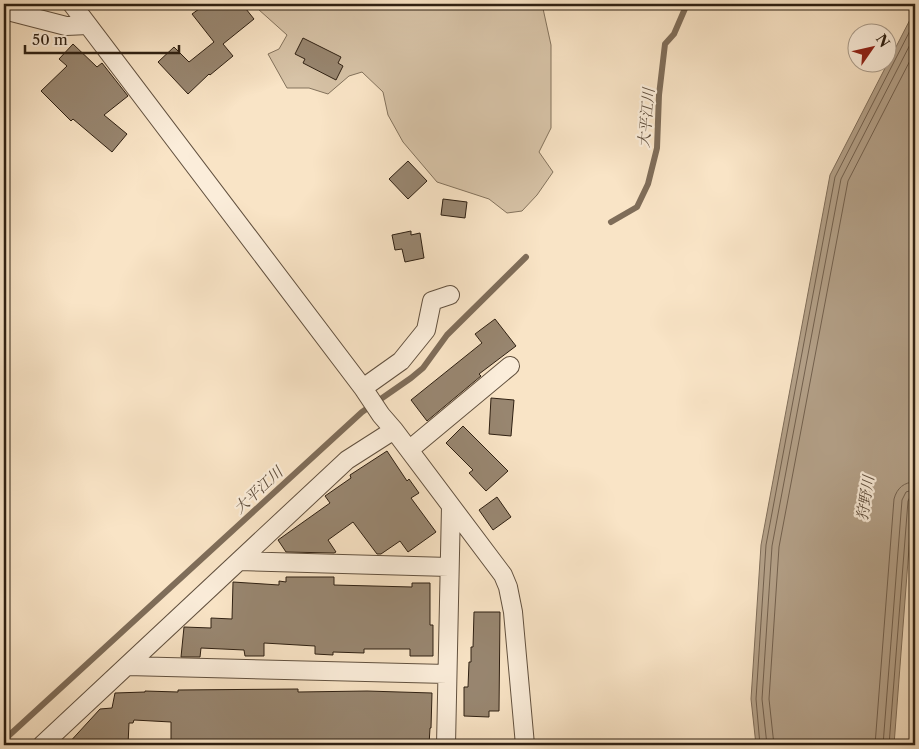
<svg xmlns="http://www.w3.org/2000/svg" width="919" height="749" font-family="'Libre Caslon Text','Noto Serif JP',serif">
<style>
.green{fill:#d7c3a7;stroke:#83725c}
.water{fill:#b4a189;stroke:#7f6d59}
.lines{fill:none;stroke-linecap:round;stroke-linejoin:round}
.shore{stroke:#72604e;stroke-width:1}
.stream{stroke:#7f6d59;stroke-width:6}
.building{fill:#988670;stroke:#2f2012}
.minor-casing{stroke:#62513f;stroke-width:20}
.minor{stroke:#fbedda;stroke-width:18}
.labels{text-anchor:middle;dominant-baseline:central;stroke-width:4.5;stroke-linejoin:round;paint-order:stroke}
.water-label{font-size:15px;font-style:italic;fill:#5e4d3c;stroke:#fbedda}
</style>
<rect width="100%" height="100%" fill="#f9e4c6"/>
<filter id="stains"><feTurbulence type="fractalNoise" baseFrequency=".004" numOctaves="4"/><feColorMatrix values="0 0 0 0 .2 0 0 0 0 .09 0 0 0 0 .02 0 0 0 .5 -.17"/></filter>
<radialGradient id="worn" r=".72"><stop offset=".6" stop-color="#630" stop-opacity="0"/><stop offset="1" stop-color="#630" stop-opacity=".3"/></radialGradient>
<!-- green -->
<path class="green" d="M 255,4 L 542,4 L 551,45 L 551,128 L 539,152 L 553,172 L 537,195 L 522,211 L 507,213 L 489,199 L 437,182 L 403,142 L 388,115 L 383,92 L 362,72 L 349,76 L 328,94 L 309,88 L 287,88 L 268,54 L 279,49 L 287,35 L 258,9 Z"/>
<!-- water -->
<path class="water" d="M 915,10 L 915,469 L 894,745 L 756,745 L 751,699 L 761,545 L 830,175 Z"/>
<g class="lines">
<!-- shore -->
<path class="shore" d="M 760,745 L 756,699 L 766,545 L 835,177 L 915,21
M 767,745 L 762,699 L 772,546 L 841,179 L 915,35
M 774,745 L 769,699 L 779,547 L 848,181 L 915,51
M 875,745 L 894,499 C 897,488 904,482 915,482
M 883,745 L 902,500 L 906,492 L 915,489
M 889,745 L 908,501 L 910,497 L 915,496"/>
<!-- stream -->
<path class="stream" d="M 611,222 L 637,207 L 648,184 L 657,148 L 659,95 L 665,44 L 674,34 L 687,4
M 4,740 L 362,412 L 411,378 L 423,368 L 447,335 L 526,257"/>
</g>
<!-- building -->
<path class="building" d="M 206,4 L 242,4 L 254,19 L 223,44 L 233,56 L 210,75 L 209,74 L 188,94 L 158,62 L 174,47 L 189,62 L 214,42 L 192,14 Z
M 303,38 L 341,57 L 338,63 L 343,66 L 336,80 L 303,63 L 305,59 L 295,54 Z
M 73,44 L 97,67 L 102,63 L 128,96 L 104,115 L 127,134 L 112,152 L 73,119 L 71,121 L 41,91 L 67,66 L 59,59 Z
M 408,161 L 427,181 L 408,199 L 389,179 Z
M 443,199 L 467,202 L 465,218 L 441,215 Z
M 411,231 L 411,235 L 420,233 L 424,258 L 405,262 L 402,249 L 395,250 L 392,235 Z
M 495,319 L 516,346 L 479,374 L 481,376 L 427,421 L 411,400 L 482,343 L 475,334 Z
M 491,398 L 514,400 L 511,436 L 489,434 Z
M 463,426 L 508,471 L 486,491 L 469,473 L 473,470 L 446,443 Z
M 387,451 L 407,481 L 409,479 L 419,493 L 411,498 L 436,532 L 408,552 L 400,541 L 381,554 L 377,554 L 353,522 L 328,540 L 336,552 L 334,553 L 286,552 L 278,540 L 330,503 L 325,496 L 351,478 L 350,475 Z
M 497,497 L 511,517 L 493,530 L 479,510 Z
M 286,577 L 334,577 L 334,585 L 412,587 L 412,583 L 430,583 L 430,625 L 433,625 L 433,656 L 410,656 L 410,649 L 364,649 L 364,653 L 333,652 L 333,655 L 315,654 L 315,646 L 264,643 L 264,656 L 245,656 L 244,650 L 201,648 L 200,657 L 181,657 L 184,627 L 211,628 L 211,618 L 232,619 L 233,582 L 279,585 L 279,581 L 286,582 Z
M 474,612 L 500,612 L 499,711 L 489,711 L 489,717 L 464,716 L 464,687 L 468,687 L 469,662 L 471,662 L 471,647 L 473,647 Z
M 298,689 L 298,692 L 367,691 L 432,693 L 431,728 L 430,728 L 429,745 L 171,745 L 171,722 L 134,720 L 133,723 L 129,723 L 128,745 L 67,745 L 100,709 L 112,708 L 115,693 L 145,692 L 145,691 L 178,692 L 178,690 Z"/>
<g class="lines">
<!-- minor casing -->
<g class="minor-casing">
<path id="minor" d="M 72,4 L 363,388 L 381,415 L 394,430 L 503,575 L 508,587 L 513,612 L 525,745
M 4,10 L 66,26 L 88,25
M 363,388 L 401,361 L 426,330 L 432,301 L 450,295
M 409,450 L 510,366
M 239,561 L 449,567
M 127,666 L 447,674
M 42,745 L 347,460 L 394,430
M 446,745 L 451,506"/>
</g>
<!-- minor -->
<use href="#minor" class="minor"/>
</g>
<g class="labels">
<!-- water labels -->
<g class="water-label">
<text transform="translate(646 118) rotate(-85)">大平江川</text>
<text transform="translate(258 490) rotate(-43)">大平江川</text>
<text transform="translate(865 498) rotate(-81)">狩野川</text>
</g>
</g>
<!-- margin -->
<rect width="919" height="749" fill="none" stroke="#f9e4c6" stroke-width="20"/>
<rect x="5" y="5" width="909" height="739" fill="none" stroke="#2f2012" stroke-width="2.5"/>
<rect x="10" y="10" width="899" height="729" fill="none" stroke="#2f2012"/>
<!-- north arrow -->
<g transform="translate(872 48) rotate(56)"><circle r="24" fill="#fbedda" stroke="#a99b8a"/>
<path d="M0-4L9 19L0 12L-9 19Z" fill="#8f2418"/>
<text y="-8" font-size="14" font-weight="bold" text-anchor="middle" fill="#2f2012">N</text>
</g>
<!-- scale -->
<path d="M25 45v8h154v-8" fill="none" stroke="#2f2012" stroke-width="2.5"/>
<text x="32" y="45" font-size="15" fill="#2f2012" stroke="#fbedda" stroke-width="4" paint-order="stroke">50 m</text>
<rect width="100%" height="100%" filter="url(#stains)"/>
<rect width="100%" height="100%" fill="url(#worn)"/>
</svg>
